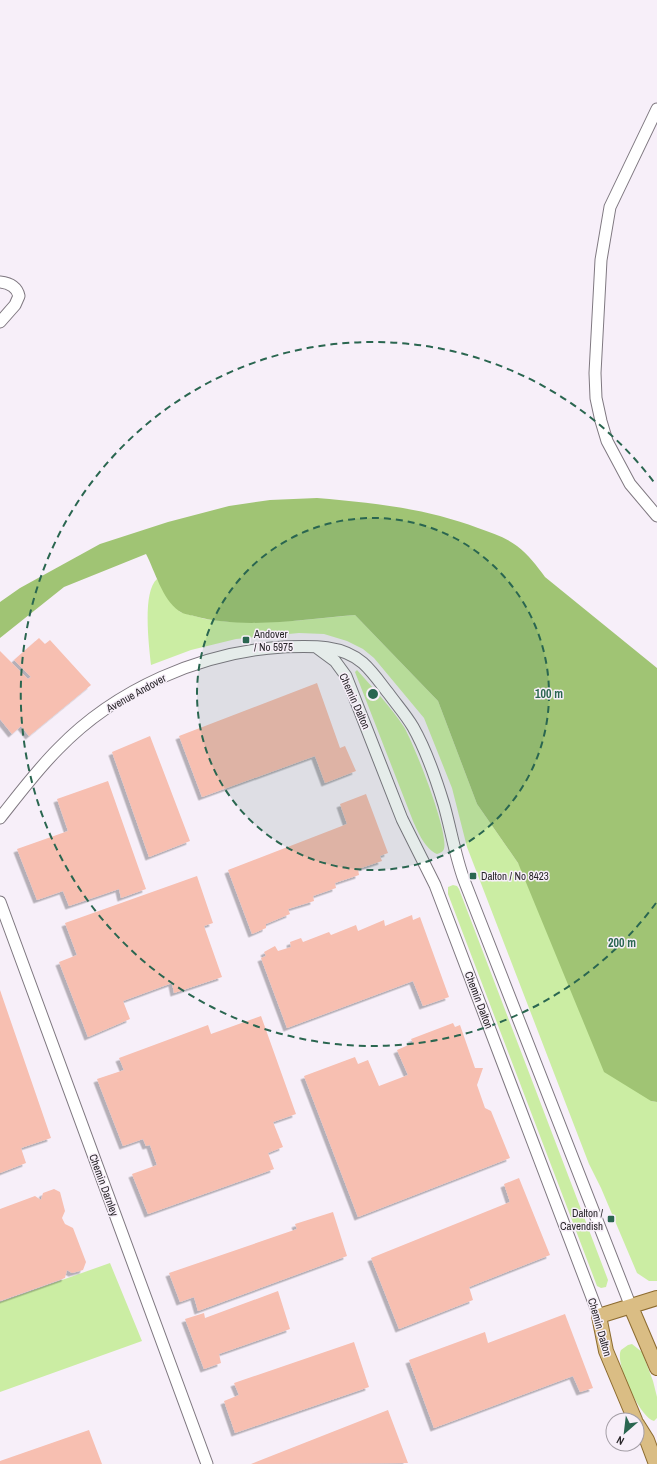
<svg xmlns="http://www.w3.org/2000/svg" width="657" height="1464" font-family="'Archivo Narrow',sans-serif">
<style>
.green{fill:#cbeda3}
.forest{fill:#a0c474}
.building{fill:#f7bfb1;filter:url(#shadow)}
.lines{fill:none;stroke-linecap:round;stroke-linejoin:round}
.minor-casing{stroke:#7f7880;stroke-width:13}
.major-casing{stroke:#8c6b2f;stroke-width:16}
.minor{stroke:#fff;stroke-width:11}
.major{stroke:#dabd84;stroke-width:14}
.ring{fill:none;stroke:#2a6650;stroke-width:2;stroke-dasharray:7 5}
.poi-dot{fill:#2a6650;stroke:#f7eff9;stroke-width:1.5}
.labels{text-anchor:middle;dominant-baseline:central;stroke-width:3;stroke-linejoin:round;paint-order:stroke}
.poi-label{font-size:11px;fill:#282529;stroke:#f7eff9;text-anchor:start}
.street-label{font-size:11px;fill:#282529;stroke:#f7eff9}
.centre{fill:#2a6650;stroke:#f7eff9;stroke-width:2}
.ring-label{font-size:12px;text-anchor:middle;font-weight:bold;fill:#2a6650;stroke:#f7eff9;stroke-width:3;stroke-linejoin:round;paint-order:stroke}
</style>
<defs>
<filter id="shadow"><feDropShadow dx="-3.5" dy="3.5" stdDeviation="0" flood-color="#0004"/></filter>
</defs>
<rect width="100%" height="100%" fill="#f7eff9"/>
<!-- green -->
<path class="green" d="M 157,579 L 180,612 L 205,619 L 230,622 L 293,621 L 355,615 L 438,701 L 477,804 L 518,863 L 651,1101 L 657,1102 L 657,1281 L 649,1281 L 637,1273 L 601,1188 L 589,1164 L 467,847 L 452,788 L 424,718 L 374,658 L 363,649 L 347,641 L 324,634 L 299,633 L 236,639 L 191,650 L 151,665 C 149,646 142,592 157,579 Z
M 357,670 C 373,688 391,707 404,727 C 414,744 449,832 444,849 C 443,852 440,853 437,854 C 425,849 418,832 413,821 L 355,672 Z
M 453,885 L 457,886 L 459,889 L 608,1280 L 606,1287 L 601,1288 L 597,1286 L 448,894 L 448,887 Z
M 110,1263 L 142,1341 L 0,1392 L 0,1302 Z
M 632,1344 L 642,1352 L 653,1381 L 657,1397 L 657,1418 L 654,1421 C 640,1418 614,1362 621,1350 L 628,1345 Z"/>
<!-- forest -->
<path class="forest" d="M 317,498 C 373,503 425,508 478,528 C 492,533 505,537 517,546 C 528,554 537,566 545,577 L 657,668 L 657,1102 L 651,1101 L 604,1072 L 518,863 L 477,804 L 438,701 L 355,615 C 304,619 244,630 194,616 C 190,615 183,614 179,611 C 162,599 155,571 146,554 L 64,587 L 0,638 L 0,602 L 20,588 L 100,544 L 168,522 L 229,506 L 270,500 Z"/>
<!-- building -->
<path class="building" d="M 39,638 L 45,644 L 50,640 L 91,685 L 29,736 L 21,726 L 12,734 L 0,719 L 0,651 L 28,679 L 31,677 L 14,660 Z
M 317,683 L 340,748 L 345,746 L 356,771 L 325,783 L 315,756 L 202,797 L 179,736 Z
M 150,736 L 190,841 L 149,857 L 112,752 Z
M 108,781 L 146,889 L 121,898 L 119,889 L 69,906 L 63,891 L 37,900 L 17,849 L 68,831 L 57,799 Z
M 366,794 L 388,853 L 380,856 L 382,861 L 358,869 L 359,875 L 335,883 L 336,888 L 313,896 L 314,901 L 288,909 L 290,914 L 266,924 L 266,928 L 252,934 L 228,870 L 347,824 L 340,804 Z
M 197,876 L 213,923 L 204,926 L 222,977 L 174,993 L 172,983 L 123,1001 L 130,1019 L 88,1037 L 59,962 L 77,955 L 65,923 Z
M 412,915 L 413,920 L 420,917 L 449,997 L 423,1006 L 413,981 L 287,1028 L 261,958 L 266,956 L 264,952 L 275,946 L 278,951 L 291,947 L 290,942 L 301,938 L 303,942 L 329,932 L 331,935 L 356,925 L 358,931 L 384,920 L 385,926 Z
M 0,990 L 51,1138 L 21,1148 L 26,1163 L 0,1173 Z
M 261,1016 L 296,1114 L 273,1122 L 283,1147 L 268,1153 L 274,1169 L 148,1214 L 132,1174 L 157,1165 L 150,1145 L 146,1146 L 143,1139 L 123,1146 L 97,1079 L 124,1070 L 119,1058 L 208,1025 L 211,1034 Z
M 453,1023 L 455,1027 L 460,1025 L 475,1068 L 483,1068 L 477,1085 L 485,1108 L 491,1111 L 510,1158 L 358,1217 L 304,1076 L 355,1057 L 358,1064 L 368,1060 L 379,1086 L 408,1075 L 397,1050 L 413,1043 L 411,1039 Z
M 519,1178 L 550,1255 L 469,1287 L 473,1300 L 399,1329 L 371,1258 L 510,1202 L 504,1184 Z
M 54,1189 L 60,1192 L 65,1211 L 62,1218 L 65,1224 L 73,1228 L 86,1262 L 83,1270 L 72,1273 L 67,1270 L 65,1278 L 0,1301 L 0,1209 L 35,1196 L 41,1200 L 43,1193 Z
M 333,1212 L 347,1256 L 198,1311 L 194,1297 L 180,1302 L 169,1273 L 297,1229 L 295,1224 Z
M 278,1291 L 290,1329 L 219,1354 L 221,1363 L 204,1369 L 185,1319 L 204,1313 L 205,1318 Z
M 565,1314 L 593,1388 L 580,1392 L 573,1376 L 434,1428 L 409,1360 L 485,1332 L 488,1343 Z
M 354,1342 L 369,1387 L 235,1433 L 224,1401 L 239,1395 L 234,1383 Z
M 388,1410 L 408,1463 L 251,1464 Z
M 89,1430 L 102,1464 L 0,1464 L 0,1461 Z"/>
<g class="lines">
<!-- minor casing -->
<g class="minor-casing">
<path id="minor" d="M 657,109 L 610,207 L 601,260 L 595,373 L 596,398 L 601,421 L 607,441 L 630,484 L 657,516
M 0,282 C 9,283 17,287 19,296 L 15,305 L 0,322
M 316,647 L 335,661 L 346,676 L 402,819 L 435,885 L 599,1316
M 0,818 C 19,794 37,770 58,749 C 116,689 201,652 283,647 C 311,646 341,644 363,663 C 373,672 381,684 389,694 C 397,705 406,715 413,727 C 425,748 437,782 444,805 C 451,830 455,855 464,880 L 631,1307
M 0,902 L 207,1464"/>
</g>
<!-- major casing -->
<g class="major-casing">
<path id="major" d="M 631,1307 L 657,1368
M 635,1420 L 606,1351 L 599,1316 L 657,1298
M 637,1424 L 647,1440 L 656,1464"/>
</g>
<!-- minor -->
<use href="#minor" class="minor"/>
<!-- major -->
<use href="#major" class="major"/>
</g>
<!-- distance rings -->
<circle cx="373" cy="694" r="176" fill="#2a6650" fill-opacity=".12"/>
<g class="ring">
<circle cx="373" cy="694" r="176"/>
<path d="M656 903A352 352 0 1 1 656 485"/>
</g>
<!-- markers -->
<g class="poi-dot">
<rect x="242" y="636" width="8" height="8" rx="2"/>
<rect x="469" y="872" width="8" height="8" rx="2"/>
<rect x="607" y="1215" width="8" height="8" rx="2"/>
</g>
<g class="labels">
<!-- poi labels -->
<g class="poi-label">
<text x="254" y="634">Andover<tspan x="254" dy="13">/ No 5975</tspan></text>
<text x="481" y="876">Dalton / No 8423</text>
<text x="603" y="1213" text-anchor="end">Dalton /<tspan x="603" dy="13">Cavendish</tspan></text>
</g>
<!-- street labels -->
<g class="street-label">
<text transform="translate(136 693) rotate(-29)">Avenue Andover</text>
<text transform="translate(355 701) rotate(66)">Chemin Dalton</text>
<text transform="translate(479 1000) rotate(69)">Chemin Dalton</text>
<text transform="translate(104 1185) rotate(70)">Chemin Darnley</text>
<text transform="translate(600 1327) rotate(74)">Chemin Dalton</text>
</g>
</g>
<circle cx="373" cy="694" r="6" class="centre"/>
<g class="ring-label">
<text x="549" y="698">100 m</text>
<text x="622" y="947">200 m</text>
</g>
<!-- north arrow -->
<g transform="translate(625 1432) rotate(208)"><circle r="19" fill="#f7eff9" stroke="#a49ea6"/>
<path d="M0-3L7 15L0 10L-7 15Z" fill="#2a6650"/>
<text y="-6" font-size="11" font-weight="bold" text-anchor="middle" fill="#282529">N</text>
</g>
</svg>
